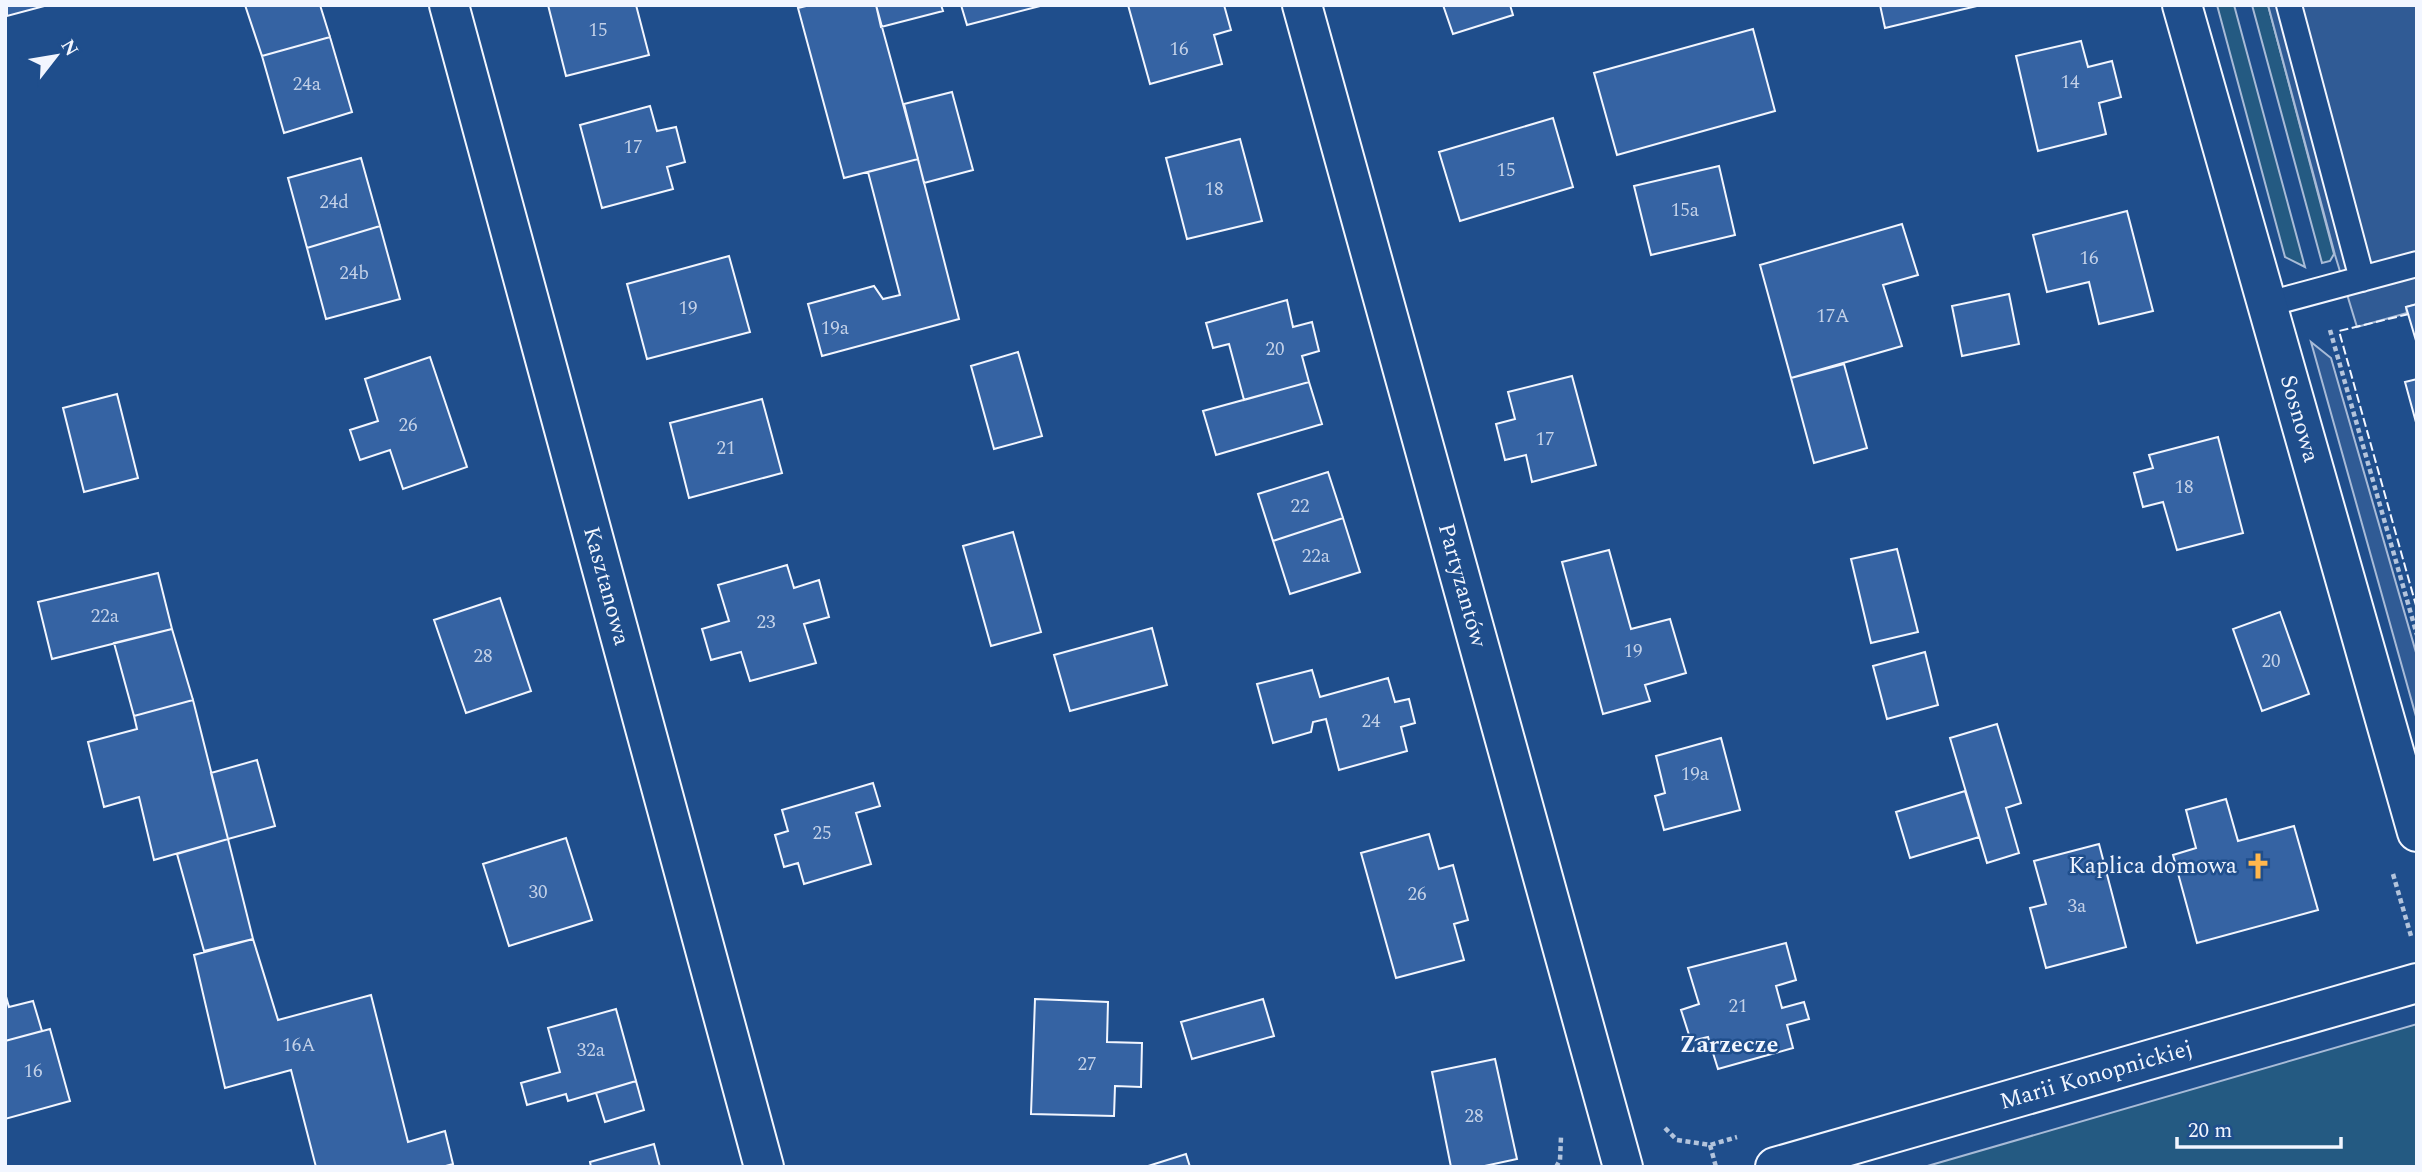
<svg xmlns="http://www.w3.org/2000/svg" width="2422" height="1172" font-family="Spectral,serif">
<style>
.green{fill:#245a82;stroke:#a8bbd7;stroke-width:2}
.parking{fill:#305b95;stroke:#a8bbd7;stroke-width:2}
.building{fill:#3563a3;stroke:#f2f6ff;stroke-width:2}
.lines{fill:none;stroke-linecap:round;stroke-linejoin:round}
.lane-casing{stroke:#f2f6ff;stroke-width:28}
.street-casing{stroke:#f2f6ff;stroke-width:42}
.path{stroke:#b3c4dc;stroke-width:4.5;stroke-dasharray:5 3.5;stroke-linecap:butt}
.lane{stroke:#1f4e8c;stroke-width:24}
.street{stroke:#1f4e8c;stroke-width:38}
.fence{stroke:#f2f6ff;stroke-width:2;stroke-dasharray:9 3.5;stroke-linecap:butt}
.labels{text-anchor:middle;dominant-baseline:central;stroke-width:5;stroke-linejoin:round;paint-order:stroke}
.number-label{font-size:19px;fill:#c3d1e8}
.street-label{font-size:23px;fill:#f2f6ff;stroke:#1f4e8c}
.poi-label{font-size:23px;fill:#f2f6ff;stroke:#1f4e8c;text-anchor:end}
.neighbourhood-label{font-size:24px;font-weight:bold;fill:#f2f6ff;stroke:#1f4e8c}
</style>
<rect width="100%" height="100%" fill="#1f4e8c"/>
<!-- green -->
<path class="green" d="M 2217,5 L 2234,5 L 2305,267 L 2285,257 Z
M 2252,5 L 2268,5 L 2334,254 L 2330,261 L 2322,263 Z
M 2417,1024 L 2417,1167 L 1924,1167 Z"/>
<!-- parking -->
<path class="parking" d="M 2268,5 L 2417,5 L 2417,304 L 2406,307 L 2407,313 L 2357,327 L 2335,255 Z
M 2311,342 L 2331,358 L 2417,656 L 2417,720 Z"/>
<!-- building -->
<path class="building" d="M 7,5 L 48,5 L 7,16 Z
M 245,5 L 320,5 L 330,37 L 262,56 Z
M 548,5 L 636,5 L 649,55 L 566,76 Z
M 810,5 L 876,5 L 918,159 L 844,178 L 798,8 Z
M 876,5 L 941,5 L 943,11 L 881,27 Z
M 961,5 L 1044,5 L 967,25 Z
M 1128,5 L 1224,5 L 1231,30 L 1214,35 L 1222,64 L 1150,84 Z
M 1443,5 L 1510,5 L 1513,15 L 1453,34 Z
M 1880,5 L 1981,5 L 1885,28 Z
M 1753,29 L 1775,111 L 1617,155 L 1594,73 Z
M 330,37 L 352,112 L 284,133 L 262,56 Z
M 2081,41 L 2088,67 L 2112,61 L 2121,97 L 2099,103 L 2106,134 L 2038,151 L 2016,56 Z
M 952,92 L 973,170 L 924,183 L 904,104 Z
M 650,106 L 657,131 L 676,127 L 685,162 L 667,167 L 673,189 L 602,208 L 580,125 Z
M 1553,118 L 1573,187 L 1460,221 L 1439,152 Z
M 1240,139 L 1262,221 L 1187,239 L 1166,158 Z
M 361,158 L 380,226 L 307,248 L 288,178 Z
M 918,159 L 959,319 L 822,356 L 808,304 L 874,286 L 883,299 L 900,295 L 868,172 Z
M 1719,166 L 1735,235 L 1651,255 L 1634,186 Z
M 2127,211 L 2153,311 L 2099,324 L 2089,282 L 2047,292 L 2033,235 Z
M 1902,224 L 1918,275 L 1883,285 L 1902,346 L 1791,378 L 1760,265 Z
M 380,226 L 400,299 L 326,319 L 307,248 Z
M 729,256 L 750,332 L 647,359 L 627,284 Z
M 2009,294 L 2019,344 L 1962,356 L 1952,306 Z
M 1287,300 L 1293,327 L 1312,322 L 1319,351 L 1302,356 L 1309,382 L 1244,400 L 1229,344 L 1213,348 L 1206,323 Z
M 2417,304 L 2417,344 L 2406,307 Z
M 1018,352 L 1042,436 L 994,449 L 971,366 Z
M 430,357 L 467,467 L 403,489 L 390,450 L 360,460 L 350,430 L 378,421 L 365,379 Z
M 1844,364 L 1867,448 L 1814,463 L 1791,378 Z
M 1572,376 L 1596,465 L 1532,482 L 1526,455 L 1505,460 L 1496,424 L 1515,419 L 1508,392 Z
M 2417,379 L 2417,426 L 2405,382 Z
M 1309,382 L 1322,424 L 1216,455 L 1203,411 Z
M 117,394 L 138,478 L 84,492 L 63,408 Z
M 762,399 L 782,473 L 689,498 L 670,423 Z
M 2218,437 L 2243,533 L 2177,550 L 2163,502 L 2143,507 L 2134,473 L 2153,468 L 2149,455 Z
M 1328,472 L 1343,518 L 1273,541 L 1258,494 Z
M 1343,518 L 1360,572 L 1290,594 L 1273,541 Z
M 1013,532 L 1041,632 L 991,646 L 963,546 Z
M 1897,549 L 1918,632 L 1871,643 L 1851,559 Z
M 1609,550 L 1631,629 L 1670,619 L 1686,673 L 1645,685 L 1650,701 L 1603,714 L 1562,562 Z
M 787,565 L 794,588 L 819,580 L 829,617 L 804,624 L 816,663 L 750,681 L 741,652 L 711,660 L 702,629 L 729,621 L 718,585 Z
M 158,573 L 172,629 L 52,659 L 38,602 Z
M 500,598 L 531,691 L 466,713 L 434,620 Z
M 2280,612 L 2309,694 L 2262,711 L 2233,629 Z
M 1152,628 L 1167,685 L 1070,711 L 1054,655 Z
M 172,629 L 193,700 L 134,716 L 114,643 Z
M 1925,652 L 1938,705 L 1887,719 L 1873,666 Z
M 1312,670 L 1320,697 L 1388,678 L 1395,702 L 1409,699 L 1415,723 L 1401,727 L 1407,751 L 1339,770 L 1326,719 L 1313,722 L 1311,732 L 1273,743 L 1257,684 Z
M 193,700 L 228,839 L 154,860 L 139,797 L 104,807 L 88,742 L 137,729 L 134,716 Z
M 1997,724 L 2021,803 L 2006,808 L 2019,853 L 1987,863 L 1950,738 Z
M 1721,738 L 1740,810 L 1664,830 L 1655,796 L 1665,793 L 1656,756 Z
M 257,760 L 275,826 L 228,839 L 211,773 Z
M 873,783 L 880,806 L 856,813 L 871,864 L 804,884 L 798,863 L 784,867 L 775,835 L 788,831 L 782,810 Z
M 1965,791 L 1979,837 L 1910,858 L 1896,812 Z
M 2226,799 L 2238,841 L 2294,826 L 2318,910 L 2197,943 L 2173,855 L 2196,848 L 2186,810 Z
M 1429,834 L 1439,869 L 1453,865 L 1468,920 L 1454,924 L 1464,960 L 1396,978 L 1361,853 Z
M 566,838 L 592,920 L 509,946 L 483,864 Z
M 228,839 L 253,939 L 204,951 L 177,854 Z
M 2099,844 L 2126,947 L 2046,968 L 2030,908 L 2046,904 L 2034,861 Z
M 253,939 L 278,1020 L 371,995 L 408,1142 L 445,1131 L 453,1164 L 442,1167 L 316,1167 L 291,1070 L 225,1088 L 194,955 Z
M 1786,943 L 1796,980 L 1776,986 L 1782,1008 L 1804,1002 L 1809,1019 L 1787,1025 L 1793,1048 L 1718,1069 L 1708,1037 L 1691,1041 L 1681,1010 L 1699,1004 L 1688,968 Z
M 5,993 L 9,1007 L 33,1001 L 42,1031 L 5,1041 Z
M 1035,999 L 1108,1002 L 1107,1042 L 1142,1043 L 1141,1087 L 1115,1086 L 1114,1116 L 1031,1114 Z
M 1263,999 L 1274,1036 L 1192,1059 L 1181,1022 Z
M 616,1009 L 636,1081 L 568,1101 L 566,1094 L 527,1105 L 521,1083 L 560,1072 L 548,1028 Z
M 50,1029 L 70,1101 L 5,1119 L 5,1041 Z
M 1495,1059 L 1517,1159 L 1480,1167 L 1451,1167 L 1432,1072 Z
M 636,1081 L 644,1110 L 605,1122 L 596,1093 Z
M 654,1144 L 660,1167 L 591,1167 L 590,1162 Z
M 1186,1154 L 1190,1167 L 1145,1167 Z"/>
<g class="lines">
<!-- lane casing -->
<g class="lane-casing">
<path id="lane" d="M 2289,5 L 2362,279
M 2268,304 L 2417,264"/>
</g>
<!-- street casing -->
<g class="street-casing">
<g id="street">
<path id="s1" d="M 449,5 L 764,1167"/>
<path id="s2" d="M 1302,5 L 1623,1167"/>
<path id="s3" d="M 2182,5 L 2417,832"/>
<path id="s4" d="M 1775,1167 L 2417,983"/>
</g>
</g>
<!-- path -->
<path class="path" d="M 2330,330 L 2417,635
M 2393,874 L 2411,936
M 1665,1128 L 1677,1140 L 1710,1145 L 1737,1137
M 1710,1145 L 1716,1167
M 1556,1167 L 1560,1160 L 1561,1137"/>
<!-- lane -->
<use href="#lane" class="lane"/>
<!-- street -->
<use href="#street" class="street"/>
<!-- fence -->
<path class="fence" d="M 2409,314 L 2339,331 L 2417,609"/>
</g>
<!-- icons -->
<defs>
<g id="church-bare" transform="scale(2.1)"><path d="M-1.2-6h2.4v3.5h3.3v2.4h-3.3V6h-2.4V-.1h-3.3v-2.4h3.3Z" fill="#ffb74d" stroke="#1f4e8c" stroke-width="2.5" paint-order="stroke"/></g>
</defs>
<g fill-rule="evenodd">
<use href="#church-bare" x="2258" y="866"/>
</g>
<g class="labels">
<!-- number labels -->
<g class="number-label">
<text x="598" y="30">15</text>
<text x="1179" y="49">16</text>
<text x="2070" y="82">14</text>
<text x="307" y="84">24a</text>
<text x="633" y="147">17</text>
<text x="1506" y="170">15</text>
<text x="1214" y="189">18</text>
<text x="334" y="202">24d</text>
<text x="1685" y="210">15a</text>
<text x="2089" y="258">16</text>
<text x="354" y="273">24b</text>
<text x="688" y="308">19</text>
<text x="1833" y="316">17A</text>
<text x="835" y="328">19a</text>
<text x="1275" y="349">20</text>
<text x="408" y="425">26</text>
<text x="1545" y="439">17</text>
<text x="726" y="448">21</text>
<text x="2184" y="487">18</text>
<text x="1300" y="506">22</text>
<text x="1316" y="556">22a</text>
<text x="105" y="616">22a</text>
<text x="766" y="622">23</text>
<text x="1633" y="651">19</text>
<text x="483" y="656">28</text>
<text x="2271" y="661">20</text>
<text x="1371" y="721">24</text>
<text x="1695" y="774">19a</text>
<text x="822" y="833">25</text>
<text x="538" y="892">30</text>
<text x="1417" y="894">26</text>
<text x="2077" y="906">3a</text>
<text x="1738" y="1006">21</text>
<text x="299" y="1045">16A</text>
<text x="591" y="1050">32a</text>
<text x="1087" y="1064">27</text>
<text x="33" y="1071">16</text>
<text x="1474" y="1116">28</text>
</g>
<!-- street labels -->
<g class="street-label">
<text stroke="none"><textPath href="#s3" startOffset="430">Sosnowa</textPath></text>
<text stroke="none"><textPath href="#s1" startOffset="602">Kasztanowa</textPath></text>
<text stroke="none"><textPath href="#s2" startOffset="602">Partyzantów</textPath></text>
<text stroke="none"><textPath href="#s4" startOffset="334">Marii Konopnickiej</textPath></text>
</g>
<!-- poi labels -->
<g class="poi-label">
<text x="2237" y="866">Kaplica domowa</text>
</g>
<!-- neighbourhood labels -->
<g class="neighbourhood-label">
<text x="1729" y="1045">Zarzecze</text>
</g>
</g>
<!-- border -->
<rect width="2422" height="1172" fill="none" stroke="#f2f6ff" stroke-width="14"/>
<!-- north arrow -->
<g transform="translate(56 56) rotate(59)" stroke="#1f4e8c" stroke-width="5" paint-order="stroke">
<path d="M0-5L12 26L0 18L-12 26Z" fill="#f2f6ff"/>
<text y="-10" font-size="19" font-weight="bold" text-anchor="middle" fill="#f2f6ff">N</text>
</g>
<!-- scale -->
<path d="M2177 1137v10h164v-10" fill="none" stroke="#f2f6ff" stroke-width="3.5"/>
<text x="2188" y="1137" font-size="21" fill="#f2f6ff" stroke="#1f4e8c" stroke-width="5" paint-order="stroke">20 m</text>
</svg>
